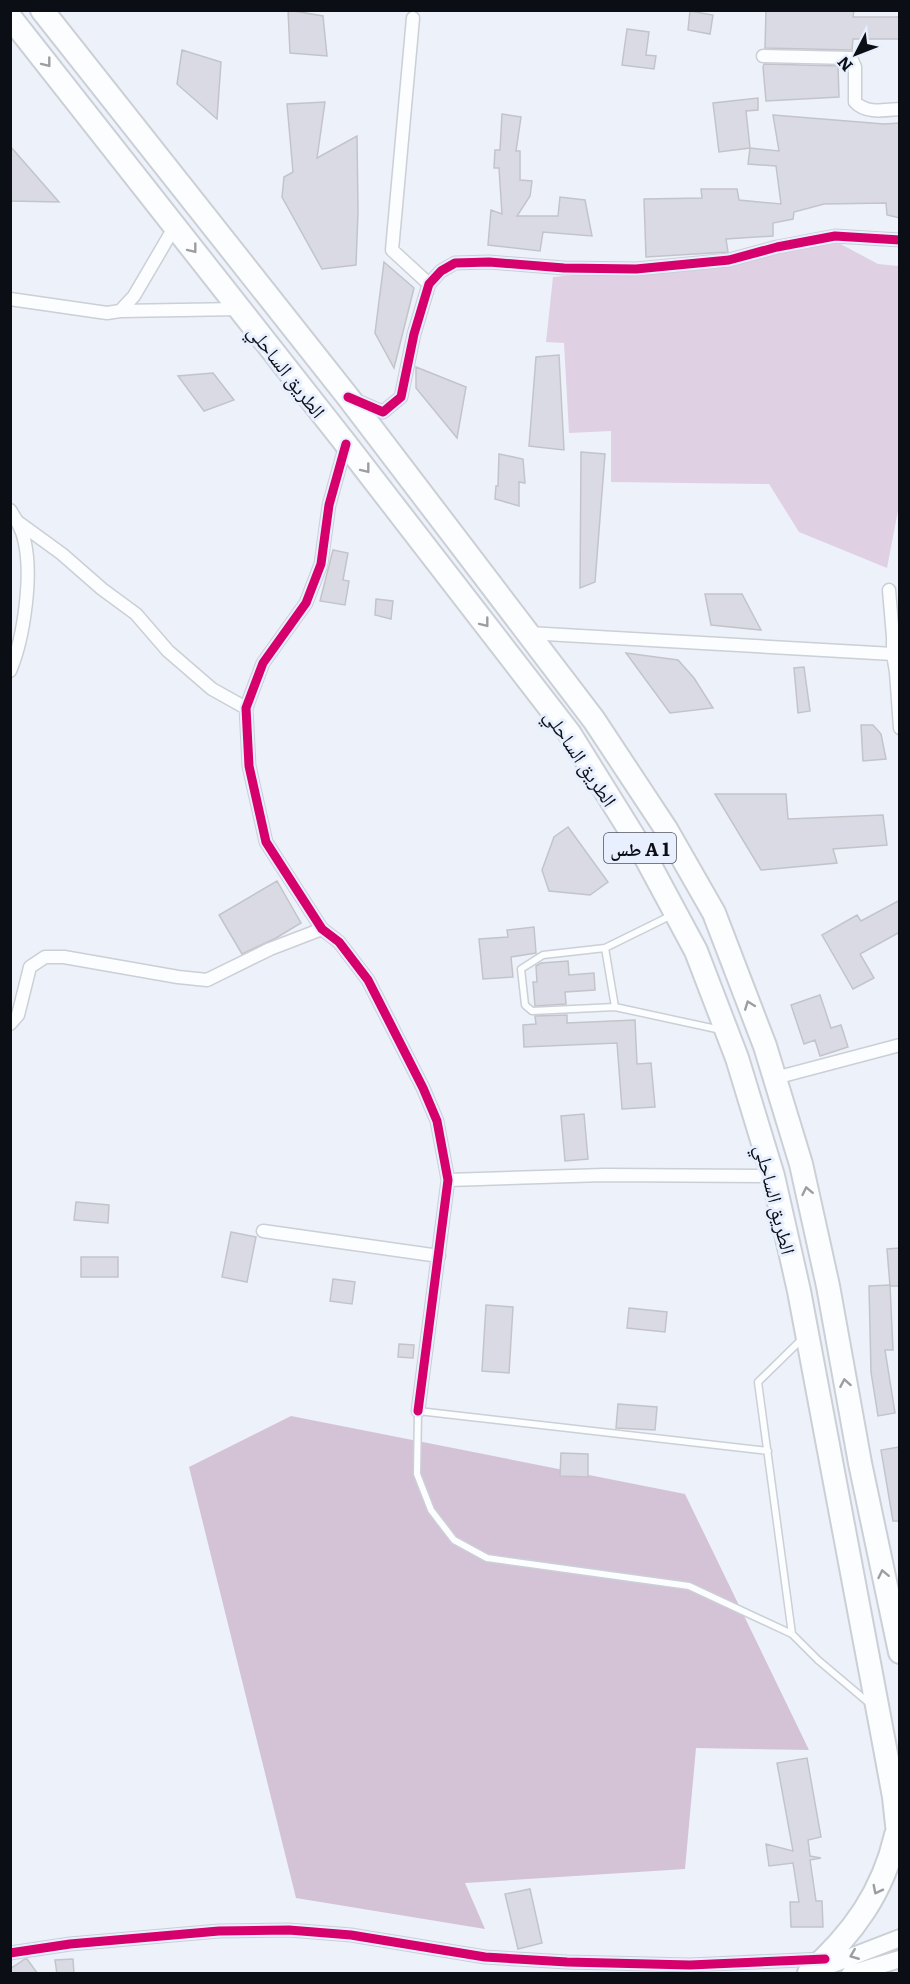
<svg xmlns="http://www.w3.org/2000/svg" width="910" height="1984" font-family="Literata,'Noto Naskh Arabic',serif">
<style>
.green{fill:#e0d0e4}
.forest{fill:#d4c3d7}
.building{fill:#dadae5;stroke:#c3c4ca;stroke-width:1.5}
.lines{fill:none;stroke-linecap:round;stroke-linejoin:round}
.lane-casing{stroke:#cbcfd6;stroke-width:9}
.street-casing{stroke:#cbcfd6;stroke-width:15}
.secondary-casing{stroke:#cbcfd6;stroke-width:20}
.highway-casing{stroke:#cbcfd6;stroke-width:26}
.lane{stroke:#fcfdfe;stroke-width:6}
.street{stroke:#fcfdfe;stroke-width:12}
.secondary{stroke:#fcfdfe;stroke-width:16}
.highway{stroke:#fcfdfe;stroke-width:22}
.cycleway-casing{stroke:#e8effe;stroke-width:13}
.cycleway{stroke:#d6006c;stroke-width:9}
.oneway{stroke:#9c9da0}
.labels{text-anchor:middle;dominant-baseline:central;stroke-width:6;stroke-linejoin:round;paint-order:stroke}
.shield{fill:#e8effe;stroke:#4d525a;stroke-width:1.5}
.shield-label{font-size:18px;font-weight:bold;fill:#0b0e14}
.street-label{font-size:20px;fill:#0b0e14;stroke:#e8effe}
</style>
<rect width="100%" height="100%" fill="#edf1f9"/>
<!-- green -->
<path class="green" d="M 835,241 L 878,264 L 899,266 L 900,500 L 887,568 L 799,532 L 769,484 L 611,482 L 611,431 L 569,433 L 564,343 L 546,342 L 553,277 L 719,261 Z"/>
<!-- forest -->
<path class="forest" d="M 291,1416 L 685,1494 L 809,1750 L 696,1748 L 685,1869 L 465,1883 L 485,1929 L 296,1898 L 189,1467 Z"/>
<!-- building -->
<path class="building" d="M 288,10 L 323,16 L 327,56 L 290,53 Z
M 766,10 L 854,10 L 853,17 L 900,17 L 900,39 L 853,39 L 852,50 L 765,48 Z
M 690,11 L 713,15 L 710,34 L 688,30 Z
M 627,29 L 649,32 L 646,55 L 656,56 L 654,69 L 622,65 Z
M 182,50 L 221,62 L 217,119 L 177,84 Z
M 764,64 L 838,66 L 839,97 L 766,101 L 763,67 Z
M 758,98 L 758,110 L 746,111 L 750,148 L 719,152 L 713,103 Z
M 325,102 L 317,158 L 357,136 L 358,212 L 356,265 L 322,269 L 282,197 L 284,177 L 293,172 L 287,104 Z
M 502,114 L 521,117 L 516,151 L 520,151 L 520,180 L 532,181 L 530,196 L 517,216 L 558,216 L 560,197 L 585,200 L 592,236 L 543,232 L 540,251 L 488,245 L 491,210 L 502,214 L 499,168 L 494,168 L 495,150 L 500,150 Z
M 773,115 L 884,124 L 900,123 L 900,218 L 887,215 L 886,203 L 824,204 L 794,212 L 793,219 L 773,223 L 773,236 L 726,239 L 728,252 L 646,257 L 644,199 L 702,198 L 701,189 L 737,189 L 739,200 L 781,204 L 776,166 L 748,164 L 750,148 L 779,151 Z
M 10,146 L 59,202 L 10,201 Z
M 384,262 L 414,288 L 394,368 L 375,333 Z
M 559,355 L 564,450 L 529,446 L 536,357 Z
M 416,367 L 466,387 L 457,438 L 416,388 Z
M 213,373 L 234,400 L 204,411 L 178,376 Z
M 581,452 L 605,454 L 595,582 L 580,588 Z
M 499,454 L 523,459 L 525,483 L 519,482 L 519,506 L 495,499 L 496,486 L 498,486 Z
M 333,550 L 348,553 L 343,580 L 349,581 L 345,605 L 320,601 Z
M 705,594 L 742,594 L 761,630 L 711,625 Z
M 376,599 L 393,601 L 391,619 L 375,615 Z
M 626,653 L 678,660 L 694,678 L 713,708 L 670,713 Z
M 804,667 L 810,711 L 798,713 L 794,668 Z
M 861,725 L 873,725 L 881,734 L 886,759 L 863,761 Z
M 715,794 L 786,794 L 788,819 L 883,815 L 887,845 L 833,849 L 837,863 L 761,870 Z
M 568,827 L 608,882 L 590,895 L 549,891 L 542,870 L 554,837 Z
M 277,881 L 301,923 L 276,938 L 242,954 L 219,915 Z
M 900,900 L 900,932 L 860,954 L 874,978 L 853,989 L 822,935 L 857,915 L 861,921 Z
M 534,927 L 536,953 L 511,957 L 513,977 L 483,979 L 479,939 L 508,937 L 507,930 Z
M 568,961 L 569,975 L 594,973 L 595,990 L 565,992 L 566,1004 L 535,1006 L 533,982 L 537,982 L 536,966 L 541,963 Z
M 820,995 L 831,1028 L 841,1025 L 848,1047 L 820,1056 L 815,1040 L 804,1044 L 791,1005 Z
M 567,1015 L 567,1023 L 635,1020 L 637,1064 L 651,1063 L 655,1107 L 622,1109 L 617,1043 L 524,1047 L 523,1025 L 536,1024 L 535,1016 Z
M 584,1114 L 588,1159 L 565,1161 L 561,1116 Z
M 76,1202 L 109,1205 L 108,1223 L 74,1220 Z
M 231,1232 L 256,1237 L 247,1282 L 222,1277 Z
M 900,1248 L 900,1286 L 890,1286 L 887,1249 Z
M 81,1257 L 118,1257 L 118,1277 L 81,1277 Z
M 333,1279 L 355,1282 L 352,1304 L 330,1301 Z
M 890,1285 L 893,1350 L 885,1350 L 895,1413 L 878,1416 L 871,1372 L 869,1286 Z
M 486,1305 L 513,1307 L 509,1373 L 482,1371 Z
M 629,1308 L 667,1312 L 665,1332 L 627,1328 Z
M 399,1344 L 414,1345 L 413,1358 L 398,1357 Z
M 618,1404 L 657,1407 L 655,1430 L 616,1428 Z
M 900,1447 L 900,1521 L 893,1521 L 881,1450 Z
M 561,1453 L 588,1454 L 588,1477 L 560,1476 Z
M 807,1758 L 821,1837 L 808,1840 L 810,1856 L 821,1858 L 810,1860 L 816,1901 L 822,1901 L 823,1927 L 791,1927 L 790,1902 L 799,1902 L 793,1863 L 769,1866 L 766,1844 L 793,1851 L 777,1763 Z
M 530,1889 L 542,1943 L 518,1949 L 505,1894 Z
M 25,1959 L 27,1959 L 38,1974 L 10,1974 L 10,1969 Z
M 73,1959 L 74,1974 L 57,1974 L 55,1960 Z"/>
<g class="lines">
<!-- lane casing -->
<g class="lane-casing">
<path id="lane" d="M 672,915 L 605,948 L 615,1007 L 721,1030
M 605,948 L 543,955 L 521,969 L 525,1005 L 532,1011 L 615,1007
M 802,1339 L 758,1382 L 792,1634 L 818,1660 L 869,1703
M 768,1451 L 418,1411 L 417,1474 L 431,1510 L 454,1540 L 487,1558 L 689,1586 L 792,1634"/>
</g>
<!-- street casing -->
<g class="street-casing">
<path id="street" d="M 413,18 L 392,250 L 429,284
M 763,56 L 851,58 L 855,67 L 855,102 C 866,114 885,110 900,109
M 10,299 L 107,313 L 120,311 L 134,296 L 175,226
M 120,311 L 240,309
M 355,400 L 383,412 L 401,397 L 414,334 L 429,284 L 441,271 L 455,263 L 489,262 L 564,268 L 636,269 L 729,260 L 777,247 L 835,236 L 900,240
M 346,444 L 329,505 L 321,564 L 306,603 L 263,663 L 246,708 L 249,766 L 266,842 L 322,929 L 339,942 L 368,980 L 423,1088 L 437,1121 L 448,1180 L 418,1411
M 10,510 C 16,519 22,529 24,539 C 33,574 24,638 10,671
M 18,522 L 62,554 L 102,589 L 136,614 L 168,651 L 212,689 L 246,708
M 528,633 L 893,654 L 893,637 L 889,590
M 893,654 L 896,672 L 900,728
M 10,1024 L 18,1015 L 30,967 L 45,957 L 64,957 L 178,977 L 207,980 L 270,949 L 322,929
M 775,1078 L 900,1045
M 448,1180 L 604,1175 L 773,1176
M 263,1231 L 439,1256
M 10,1953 L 70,1944 L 219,1931 L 289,1930 L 351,1935 L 485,1957 L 567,1962 L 690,1965 L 821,1959"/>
</g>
<!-- secondary casing -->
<g class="secondary-casing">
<path id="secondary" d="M 817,1970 L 900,1938
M 850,1974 L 900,1959"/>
</g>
<!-- highway casing -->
<g class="highway-casing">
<path id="highway" d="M 42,10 L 348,397 L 594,720 L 666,829 L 714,913 L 765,1046 L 801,1164 L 828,1286 L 860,1463 L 900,1652
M 10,17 L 346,444 L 570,734 L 639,845 L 696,951 L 737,1058 L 773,1176 L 799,1291 L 885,1748 L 894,1797 L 900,1852
M 809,1973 C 853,1934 883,1892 896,1835"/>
</g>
<!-- lane -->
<use href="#lane" class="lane"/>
<!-- street -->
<use href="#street" class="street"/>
<!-- secondary -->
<use href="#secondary" class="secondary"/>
<!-- highway -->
<use href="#highway" class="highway"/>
<!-- cycleway casing -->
<g class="cycleway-casing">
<path id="cycleway" d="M 348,397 L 383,412 L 401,397 L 414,334 L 429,284 L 441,271 L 455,263 L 489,262 L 564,268 L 636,269 L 729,260 L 777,247 L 835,236 L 900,240
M 346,444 L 329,505 L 321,564 L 306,603 L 263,663 L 246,708 L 249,766 L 266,842 L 322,929 L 339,942 L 368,980 L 423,1088 L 437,1121 L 448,1180 L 418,1411
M 10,1953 L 70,1944 L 219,1931 L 289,1930 L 351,1935 L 485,1957 L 567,1962 L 690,1965 L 825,1959"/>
</g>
<!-- cycleway -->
<use href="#cycleway" class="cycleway"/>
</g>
<!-- one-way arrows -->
<defs><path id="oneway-chevron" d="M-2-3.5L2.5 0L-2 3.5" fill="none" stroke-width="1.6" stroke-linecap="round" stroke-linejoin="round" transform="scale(1.5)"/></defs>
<g class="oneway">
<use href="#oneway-chevron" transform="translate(47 63) rotate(52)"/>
<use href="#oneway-chevron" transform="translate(193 249) rotate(52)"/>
<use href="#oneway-chevron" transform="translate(366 469) rotate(52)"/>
<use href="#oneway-chevron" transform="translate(485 623) rotate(52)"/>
<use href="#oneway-chevron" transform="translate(749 1005) rotate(-111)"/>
<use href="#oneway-chevron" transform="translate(807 1191) rotate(-102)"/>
<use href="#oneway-chevron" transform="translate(845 1383) rotate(-100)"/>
<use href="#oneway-chevron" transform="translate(883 1574) rotate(-102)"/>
<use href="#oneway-chevron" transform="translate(877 1890) rotate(117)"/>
<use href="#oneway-chevron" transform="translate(854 1955) rotate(158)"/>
</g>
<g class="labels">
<!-- shield labels -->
<rect class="shield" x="604" y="833" width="72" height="30" rx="4.5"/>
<g class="shield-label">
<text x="640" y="848">طس A 1</text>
</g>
<!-- street labels -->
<g class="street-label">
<text transform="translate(288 370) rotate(52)">الطريق الساحلي</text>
<text transform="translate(582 757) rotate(56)">الطريق الساحلي</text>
<text transform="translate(777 1199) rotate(76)">الطريق الساحلي</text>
</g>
</g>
<!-- border -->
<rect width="910" height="1984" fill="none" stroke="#0b0e14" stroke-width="24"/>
<!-- north arrow -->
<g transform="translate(856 54) rotate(228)" stroke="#e8effe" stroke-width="4.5" paint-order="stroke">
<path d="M0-4.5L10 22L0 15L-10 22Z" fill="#0b0e14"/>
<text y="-9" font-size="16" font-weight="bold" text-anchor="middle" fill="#0b0e14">N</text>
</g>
</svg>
